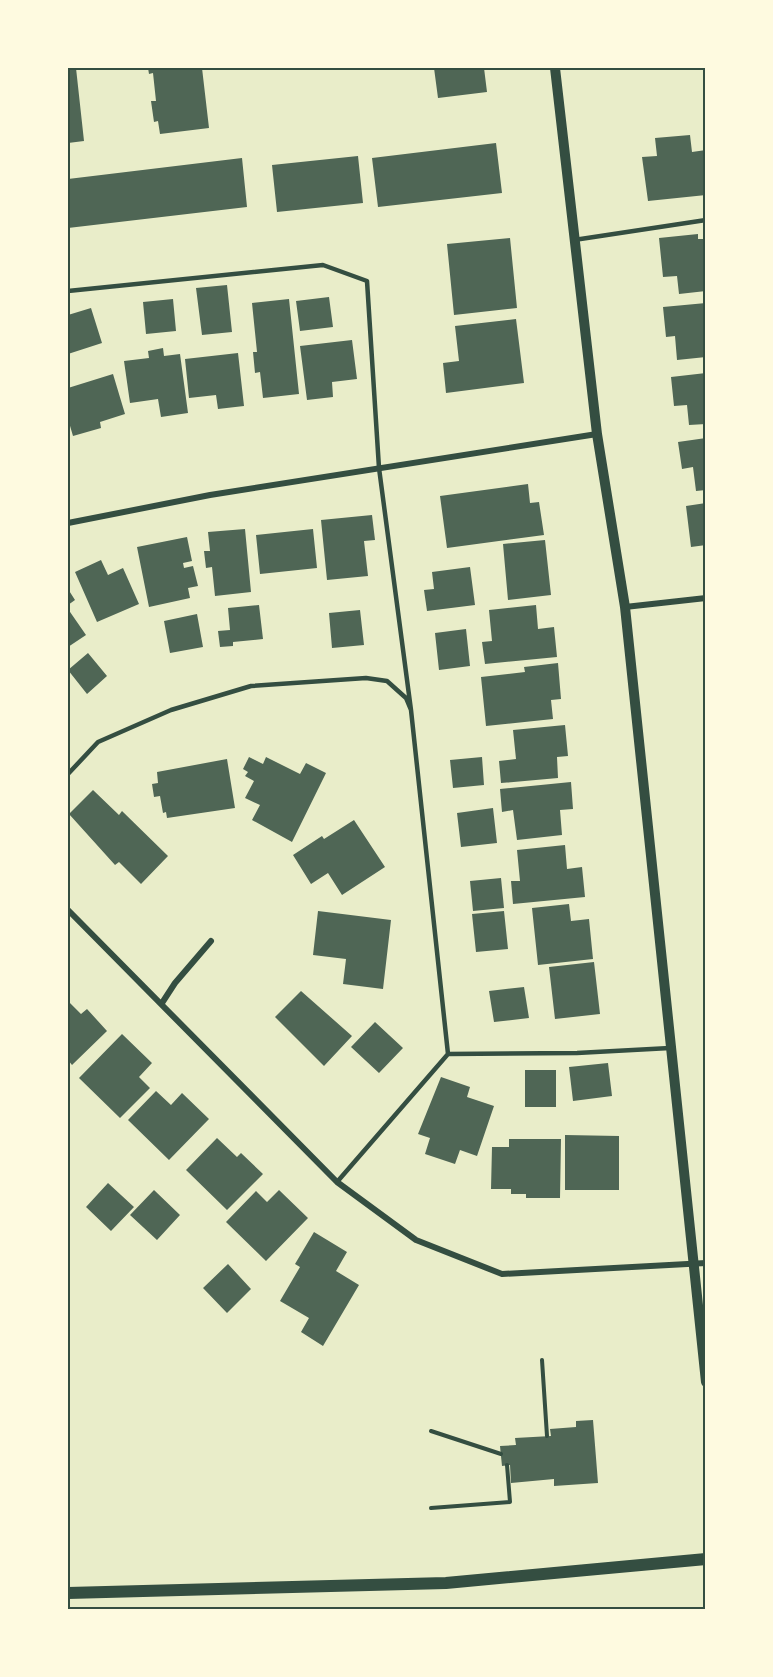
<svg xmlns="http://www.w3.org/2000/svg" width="773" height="1677" font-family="'DejaVu Sans',sans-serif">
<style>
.building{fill:#4f6655}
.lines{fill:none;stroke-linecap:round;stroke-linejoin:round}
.path{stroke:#344e41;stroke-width:4}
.service{stroke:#344e41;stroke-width:4.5}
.minor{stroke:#344e41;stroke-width:6}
.tertiary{stroke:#344e41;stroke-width:10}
.secondary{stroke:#344e41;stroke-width:12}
.neatline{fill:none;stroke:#344e41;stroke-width:2}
</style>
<rect width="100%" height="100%" fill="#e9edc9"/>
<!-- building -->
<path class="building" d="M 68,68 L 76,68 L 84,141 L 68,143 Z
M 148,68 L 202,68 L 209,128 L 160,134 L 158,121 L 154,122 L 151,101 L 156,101 L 153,73 L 149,74 Z
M 434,68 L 484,68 L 487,92 L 438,98 Z
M 690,135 L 692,152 L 706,150 L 706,195 L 648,201 L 642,157 L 657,156 L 655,138 Z
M 496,143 L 502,193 L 378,207 L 372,158 Z
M 358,156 L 363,203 L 277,212 L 272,165 Z
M 242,158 L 247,207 L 68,228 L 68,179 Z
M 698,234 L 698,239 L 706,239 L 706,291 L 679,294 L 677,276 L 663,277 L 659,238 Z
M 510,238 L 517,308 L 454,315 L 447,244 Z
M 227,285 L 232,332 L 202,335 L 196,288 Z
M 329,297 L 333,327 L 300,331 L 296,301 Z
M 173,299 L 176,331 L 146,334 L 143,302 Z
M 289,299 L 299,394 L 263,398 L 260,372 L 255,373 L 253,352 L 257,352 L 252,303 Z
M 706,303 L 706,357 L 677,360 L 675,336 L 666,337 L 663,307 Z
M 91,308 L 102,343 L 68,354 L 68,315 Z
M 516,319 L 524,383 L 446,393 L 443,363 L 459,361 L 455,326 Z
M 352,340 L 357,379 L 332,382 L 333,397 L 307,400 L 300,346 Z
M 163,348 L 164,356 L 180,354 L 188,413 L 161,417 L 158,399 L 130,403 L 124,361 L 149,358 L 148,351 Z
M 238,353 L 244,406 L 218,409 L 216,395 L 189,398 L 185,359 Z
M 706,373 L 706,424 L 689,425 L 687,405 L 674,406 L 671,377 Z
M 113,374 L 125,414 L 100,422 L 101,428 L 73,436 L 68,419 L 68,388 Z
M 706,438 L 706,490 L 696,491 L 693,467 L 682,469 L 678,442 Z
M 528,484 L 530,503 L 539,502 L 544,535 L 447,548 L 440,496 Z
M 706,503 L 706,545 L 691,547 L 686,506 Z
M 372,515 L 375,540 L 364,541 L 368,576 L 327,580 L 321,520 Z
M 245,529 L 251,592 L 215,596 L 212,567 L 206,568 L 204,551 L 210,551 L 208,532 Z
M 313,529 L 317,568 L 260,574 L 256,535 Z
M 187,537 L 192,561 L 183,563 L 184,568 L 193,566 L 198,586 L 188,588 L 190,598 L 149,607 L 137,547 Z
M 545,540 L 551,595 L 508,600 L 503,544 Z
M 101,560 L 108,575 L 123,568 L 139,604 L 97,622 L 75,572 Z
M 470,567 L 475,605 L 427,611 L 424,590 L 434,589 L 432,572 Z
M 68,589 L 75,600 L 68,605 Z
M 259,605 L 263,639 L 233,642 L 233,646 L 220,647 L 218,631 L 230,630 L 228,608 Z
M 536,605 L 538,629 L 554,627 L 557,657 L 485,664 L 482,642 L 492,641 L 489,610 Z
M 68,609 L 86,635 L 68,647 Z
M 360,610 L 364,645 L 332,648 L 329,613 Z
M 197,614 L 203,647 L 170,653 L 164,621 Z
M 466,629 L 470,666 L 439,670 L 435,633 Z
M 88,653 L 107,676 L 87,694 L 68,670 Z
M 558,663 L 561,699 L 551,700 L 553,719 L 486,726 L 481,677 L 525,672 L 524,667 Z
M 565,725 L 568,756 L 557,757 L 558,778 L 501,783 L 499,761 L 516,759 L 513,730 Z
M 249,757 L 263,764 L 266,757 L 300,774 L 306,763 L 326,773 L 292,842 L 252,820 L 260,805 L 245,798 L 254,781 L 245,776 L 248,772 L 243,769 Z
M 482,757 L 484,785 L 453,788 L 450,760 Z
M 227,759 L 235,808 L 167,818 L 166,812 L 163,813 L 160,796 L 154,797 L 152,784 L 158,783 L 157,772 Z
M 571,782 L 573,809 L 560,810 L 562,835 L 517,840 L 513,810 L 502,812 L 500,789 Z
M 93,790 L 119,815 L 122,811 L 168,856 L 141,884 L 119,862 L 115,865 L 69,814 Z
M 493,808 L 497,843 L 461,847 L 457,813 Z
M 354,820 L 385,867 L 342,895 L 328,873 L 311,884 L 293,855 L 322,836 L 324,839 Z
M 565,845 L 567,869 L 582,867 L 585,897 L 513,904 L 511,881 L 520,881 L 517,850 Z
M 501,878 L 504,908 L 473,911 L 470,881 Z
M 569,904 L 571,921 L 589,919 L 593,959 L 538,965 L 532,908 Z
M 318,911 L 391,920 L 383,989 L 343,984 L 346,959 L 313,955 Z
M 504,911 L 508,949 L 476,952 L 472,914 Z
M 594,962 L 600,1014 L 555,1019 L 549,967 Z
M 524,987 L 529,1018 L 494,1022 L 489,991 Z
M 301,991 L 352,1036 L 324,1066 L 275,1017 Z
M 68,1001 L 81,1014 L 87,1009 L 107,1031 L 72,1065 L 68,1060 Z
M 375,1022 L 403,1048 L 379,1073 L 351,1047 Z
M 122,1034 L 152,1063 L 139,1077 L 150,1088 L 120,1118 L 79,1078 Z
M 608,1063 L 612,1096 L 573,1101 L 569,1067 Z
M 525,1070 L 556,1070 L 556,1107 L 525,1107 Z
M 441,1077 L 470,1087 L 467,1097 L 494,1106 L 477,1156 L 460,1150 L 455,1164 L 425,1154 L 430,1138 L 418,1134 Z
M 156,1091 L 171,1105 L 182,1093 L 209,1119 L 169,1160 L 128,1120 Z
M 565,1135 L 619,1136 L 619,1190 L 565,1190 Z
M 217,1138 L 237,1157 L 241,1153 L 263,1174 L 227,1210 L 186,1170 Z
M 509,1139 L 561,1139 L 560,1198 L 526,1198 L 526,1194 L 511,1194 L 511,1189 L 491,1189 L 492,1147 L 509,1147 Z
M 108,1183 L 134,1207 L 111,1231 L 86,1207 Z
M 154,1190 L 180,1215 L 157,1240 L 130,1215 Z
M 279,1190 L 308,1218 L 266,1261 L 226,1222 L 256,1191 L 267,1202 Z
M 314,1232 L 347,1252 L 336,1271 L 359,1285 L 323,1346 L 301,1332 L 309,1318 L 280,1301 L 300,1267 L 295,1264 Z
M 228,1264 L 251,1289 L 227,1313 L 203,1288 Z
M 593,1420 L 598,1483 L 554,1486 L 554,1479 L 511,1483 L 510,1465 L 502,1466 L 500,1446 L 516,1445 L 515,1438 L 551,1436 L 550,1429 L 576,1427 L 576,1421 Z"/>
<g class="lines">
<!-- path -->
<path class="path" d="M 542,1360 L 547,1436
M 431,1431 L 501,1454
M 431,1508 L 510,1502 L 507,1465"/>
<!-- service -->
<path class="service" d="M 574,240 L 706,220
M 68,291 L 323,265 L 367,281 L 379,468 L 411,710
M 68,774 L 98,742 L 171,710 L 251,686 L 366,678 L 387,681 L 406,698 L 411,710 L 448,1054
M 337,1182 L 448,1054 L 577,1053 L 670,1048"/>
<!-- minor -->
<path class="minor" d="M 68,523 L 210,495 L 597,434
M 625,607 L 706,598
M 68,910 L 337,1182 L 416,1240 L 502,1274 L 706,1263
M 162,1003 L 175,983 L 211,941"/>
<!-- tertiary -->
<path class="tertiary" d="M 555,68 L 597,434 L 625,607 L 706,1382"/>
<!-- secondary -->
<path class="secondary" d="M 68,1593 L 446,1583 L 706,1559"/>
</g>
<!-- border -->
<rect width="773" height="1677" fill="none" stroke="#fefae0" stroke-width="138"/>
<rect x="69" y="69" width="635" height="1539" class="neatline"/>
</svg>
